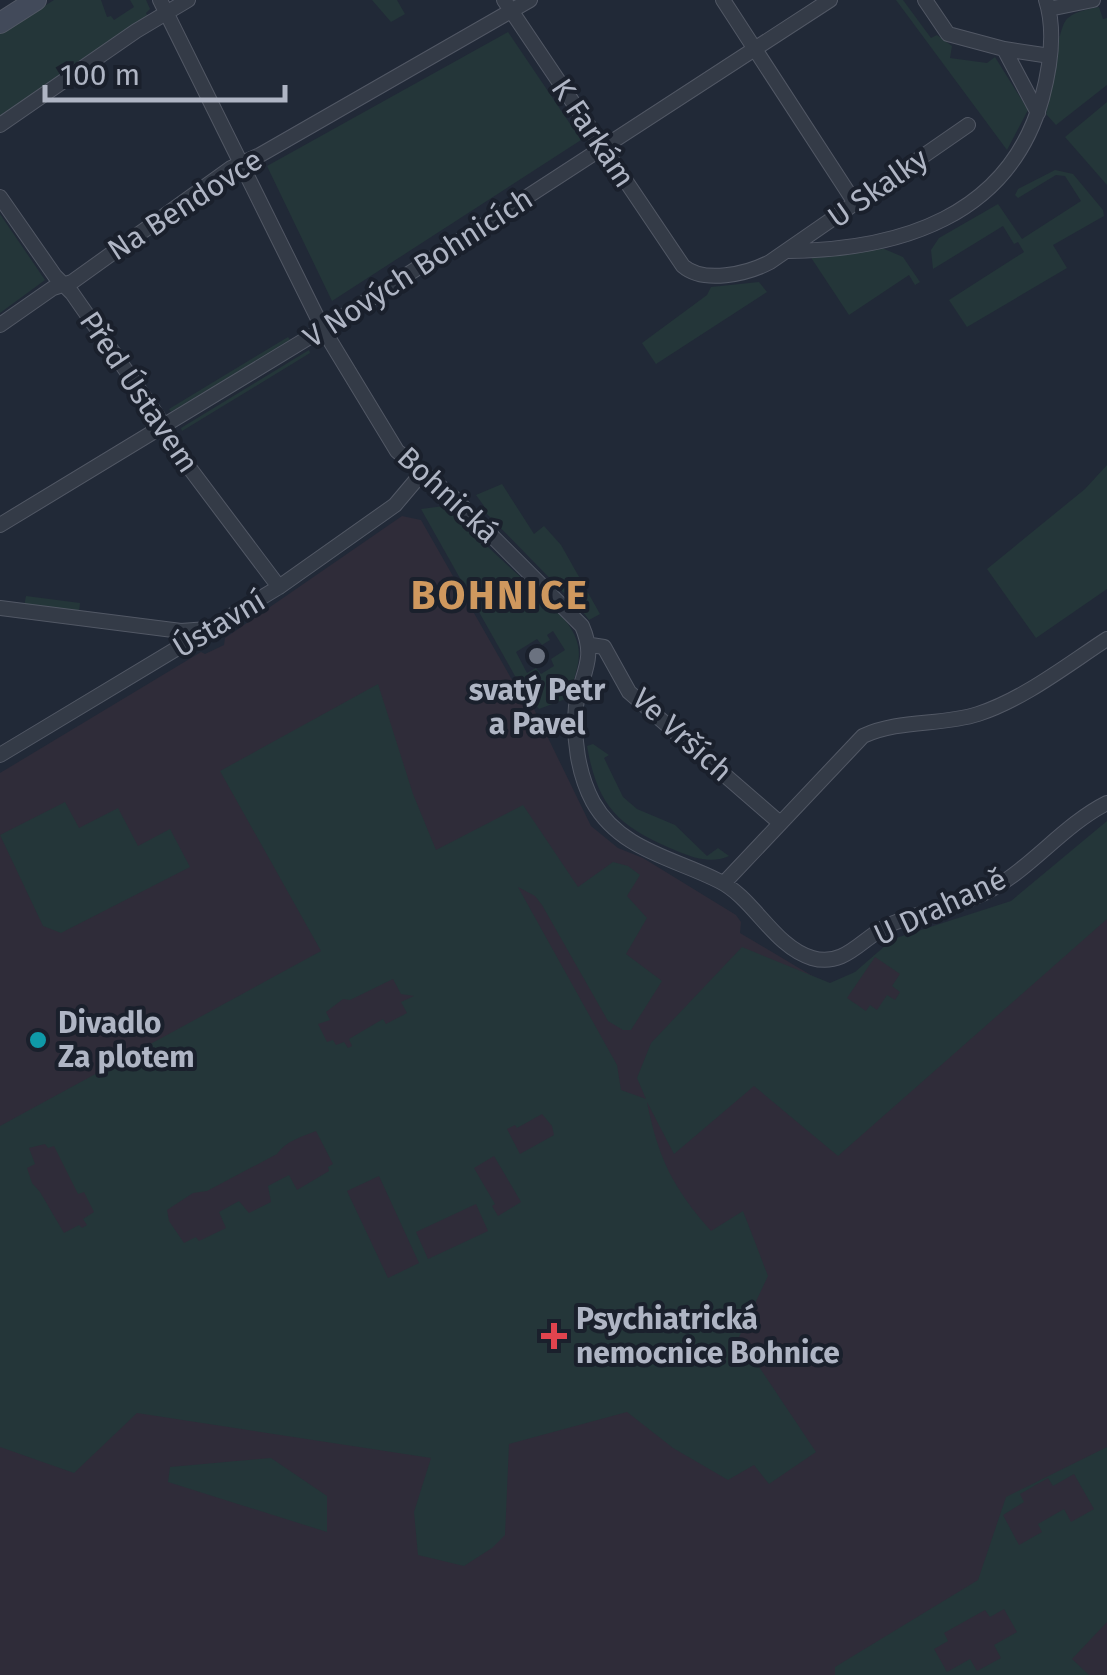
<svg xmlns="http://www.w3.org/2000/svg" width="1107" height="1675" font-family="'Fira Sans',sans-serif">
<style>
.medical{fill:#2f2c39}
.green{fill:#243639;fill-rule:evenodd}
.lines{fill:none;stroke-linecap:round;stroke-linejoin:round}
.street-casing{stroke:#525865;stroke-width:16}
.secondary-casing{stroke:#525865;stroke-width:22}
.street{stroke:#343b47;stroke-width:14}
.secondary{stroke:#424a5a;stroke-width:20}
.worship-dot{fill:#6b7280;stroke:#1a202c;stroke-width:4}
.culture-dot{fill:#0f9aa8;stroke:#1a202c;stroke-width:4}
.health-dot{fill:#e0444e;stroke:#1a202c;stroke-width:4}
.labels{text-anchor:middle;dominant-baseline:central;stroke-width:8;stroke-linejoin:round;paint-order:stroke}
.street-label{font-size:30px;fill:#afb5c4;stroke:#1a202c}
.poi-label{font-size:30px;font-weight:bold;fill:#afb5c4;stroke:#1a202c;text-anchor:start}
.district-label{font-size:40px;font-weight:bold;letter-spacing:2.5px;fill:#cf985e;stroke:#1a202c}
</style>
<rect width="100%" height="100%" fill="#212937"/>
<!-- medical -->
<path class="medical" d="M 402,516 L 421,520 L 515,685 L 533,707 L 591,826 L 618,848 L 643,858 L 736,915 L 741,922 L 740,933 L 846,996 L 874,955 L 884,960 L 996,923 L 1107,843 L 1107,1675 L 0,1675 L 0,773 L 201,652 L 205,654 L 224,645 L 225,638 Z"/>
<!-- green -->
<path class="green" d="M 54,0 L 101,0 L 107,17 L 111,16 L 114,20 L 134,7 L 130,0 L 146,0 L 150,9 L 146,13 L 148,17 L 0,121 L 0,34 Z
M 372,0 L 397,0 L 405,14 L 391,22 Z
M 896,0 L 903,0 L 931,38 L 937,35 L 952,46 L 950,58 L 987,63 L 995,57 L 1028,110 L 1007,150 Z
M 1099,7 L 1103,19 L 1107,18 L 1107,85 L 1056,125 L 1046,114 C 1053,93 1056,27 1068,18 C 1076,11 1089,9 1099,7 Z
M 508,32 L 581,140 L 332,301 L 267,166 Z
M 1107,102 L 1107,185 L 1065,137 Z
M 1055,170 L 1073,174 L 1103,210 L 1104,216 L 1053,245 L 1067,268 L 967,327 L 949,300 L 1024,252 L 1018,242 L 1014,244 L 1003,226 L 933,269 L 931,250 L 939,238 L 998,204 L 1022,239 L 1081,201 L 1065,176 L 1056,175 L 1018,198 L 1015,195 L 1018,189 Z
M 0,214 L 45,280 L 0,313 Z
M 882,248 L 903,257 L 920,282 L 915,285 L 909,275 L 849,315 L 810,256 L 852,254 Z
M 759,282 L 767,292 L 656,364 L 642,343 L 707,295 L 711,287 Z
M 288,337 L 290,340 L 171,412 L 169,409 Z
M 309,350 L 310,353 L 182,431 L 181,428 Z
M 1107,465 L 1107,589 L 1036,638 L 987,569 L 1085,489 Z
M 502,484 L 534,534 L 544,526 L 561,545 L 600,614 L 589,620 L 574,600 L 572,601 L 483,510 L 484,506 L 476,495 Z
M 444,506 L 559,613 C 588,645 580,661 568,698 L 539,709 L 519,683 L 421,509 ZM 553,631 L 565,650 L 551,659 L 554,666 L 541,674 L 536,668 L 527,673 L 516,652 L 537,639 L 542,645 L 550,640 L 547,635 Z
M 26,596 L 80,603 L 79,613 L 24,606 Z
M 378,684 L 413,794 L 436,850 L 523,805 L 578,887 L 613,862 L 628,866 L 640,875 L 627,896 L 647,918 L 626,954 L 662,981 L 631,1030 L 623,1030 L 608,1021 L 542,905 L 535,896 L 518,887 L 617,1065 L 621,1090 L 646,1099 L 637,1078 L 651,1043 L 742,947 L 830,983 L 855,972 L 893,939 L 1011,901 L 1107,821 L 1107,919 L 838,1156 L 754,1086 L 674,1154 L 647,1102 C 658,1158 673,1188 711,1231 L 743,1211 L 768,1276 L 739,1337 L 816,1452 L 769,1484 L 754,1465 L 728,1480 L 673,1448 L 627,1412 L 509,1444 L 505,1535 L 492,1548 L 464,1566 L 418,1555 L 414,1512 L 431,1458 L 137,1413 L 74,1473 L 0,1447 L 0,1126 L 321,951 L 220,771 ZM 875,957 L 900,974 L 892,986 L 900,992 L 895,1000 L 887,995 L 877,1010 L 870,1005 L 866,1011 L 847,998 ZM 393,979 L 401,994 L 414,996 L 401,1002 L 407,1013 L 386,1024 L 383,1019 L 349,1039 L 352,1046 L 348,1048 L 344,1042 L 336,1045 L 333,1040 L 327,1042 L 318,1024 L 330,1020 L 326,1012 L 343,999 L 350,1000 ZM 542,1114 L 552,1126 L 554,1135 L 520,1154 L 507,1129 L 515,1125 L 517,1128 ZM 316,1131 L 333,1164 L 328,1167 L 329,1171 L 297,1190 L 289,1175 L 268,1186 L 271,1202 L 249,1213 L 239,1201 L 219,1212 L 226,1228 L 199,1241 L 196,1237 L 184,1243 L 169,1221 L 167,1210 L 193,1193 L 207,1191 L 277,1154 C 286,1141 301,1137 316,1131 ZM 45,1144 L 48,1148 L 54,1146 L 78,1194 L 84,1192 L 94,1212 L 83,1219 L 87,1225 L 82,1228 L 79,1225 L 64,1233 L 40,1192 L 32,1183 L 27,1168 L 35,1164 L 29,1148 ZM 494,1156 L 521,1202 L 498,1216 L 492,1206 L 495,1204 L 474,1168 ZM 379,1176 L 419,1263 L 388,1278 L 347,1191 ZM 476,1204 L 488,1231 L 428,1259 L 416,1232 Z
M 593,744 L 609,755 L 604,758 L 623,797 L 637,809 L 675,825 L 707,856 L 718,848 L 729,856 C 711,864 694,858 677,851 C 620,827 598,809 587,746 Z
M 65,802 L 79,828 L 118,808 L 138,846 L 170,829 L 190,867 L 61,933 L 43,926 L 0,835 Z
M 1107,1447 L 1107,1622 L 1072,1659 L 1089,1675 L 835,1675 L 835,1667 L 978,1580 L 1006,1497 ZM 1074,1474 L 1094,1509 L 1071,1522 L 1064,1509 L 1038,1524 L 1042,1532 L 1019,1545 L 1003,1515 L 1024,1502 L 1020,1494 L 1048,1478 L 1053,1486 ZM 1004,1609 L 1017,1632 L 994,1645 L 1001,1658 L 977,1671 L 970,1659 L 947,1672 L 934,1649 L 948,1641 L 944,1633 L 985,1610 L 990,1617 Z
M 271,1458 L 327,1496 L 327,1532 L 168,1482 L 170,1467 Z"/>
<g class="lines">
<!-- street casing -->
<g class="street-casing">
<path id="street" d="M 160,0 L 323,329 L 397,451 L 455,499 L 582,626 C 597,660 581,673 576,706 C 573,738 578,774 593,802 C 620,850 674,858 719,881 C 754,898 773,946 812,958 C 846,968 863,936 891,924 C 924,910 960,907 992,889 C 1033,866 1065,824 1107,803
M 504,0 L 683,266 C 704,284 747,274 770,262 L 968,125
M 723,0 L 855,203
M 925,0 L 948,34 L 1004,49 L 1038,113
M 1049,9 L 1093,0
M 1004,49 L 1050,56
M 0,125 L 136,31 L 188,0
M 0,197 L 55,276 L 72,293 L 157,415 L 170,442 L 279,587
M 788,251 C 899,250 1009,217 1042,98 C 1050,68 1056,31 1046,0
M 0,325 L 53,288 L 72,282 L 231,168 L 260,155 L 530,0
M 0,525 L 336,321 L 830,0
M 0,608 L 181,631 L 208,629
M 591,645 L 604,647 L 629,692 L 780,823
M 0,755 L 279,587 L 395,505 L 422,473
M 724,883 L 863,736 C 900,719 941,726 978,714 C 1024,699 1067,665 1107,639"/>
</g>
<!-- secondary casing -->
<g class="secondary-casing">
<path id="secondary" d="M 0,23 L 36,0"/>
</g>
<!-- street -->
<use href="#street" class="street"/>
<!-- secondary -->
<use href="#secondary" class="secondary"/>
</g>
<!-- markers -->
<circle class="worship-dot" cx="537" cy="656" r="10"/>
<circle class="culture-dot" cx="38" cy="1040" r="10"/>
<path class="health-dot" d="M549 1321h10v10h10v10h-10v10h-10v-10h-10v-10h10z"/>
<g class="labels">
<!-- street labels -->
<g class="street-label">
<text transform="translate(593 133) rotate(56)">K Farkám</text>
<text transform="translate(878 188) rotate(-35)">U Skalky</text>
<text transform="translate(185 205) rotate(-33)">Na Bendovce</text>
<text transform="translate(418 268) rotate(-33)">V Nových Bohnicích</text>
<text transform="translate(139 392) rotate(56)">Před Ústavem</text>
<text transform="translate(448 495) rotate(43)">Bohnická</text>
<text transform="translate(219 624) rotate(-31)">Ústavní</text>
<text transform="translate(682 735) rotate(42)">Ve Vrších</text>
<text transform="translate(940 907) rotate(-25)">U Drahaně</text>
</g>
<!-- poi labels -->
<g class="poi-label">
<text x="537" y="690" text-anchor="middle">svatý Petr<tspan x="537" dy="34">a Pavel</tspan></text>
<text x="58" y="1023">Divadlo<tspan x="58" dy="34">Za plotem</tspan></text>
<text x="576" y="1319">Psychiatrická<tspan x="576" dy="34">nemocnice Bohnice</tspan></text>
</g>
<!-- district labels -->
<g class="district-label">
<text x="500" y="596">BOHNICE</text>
</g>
</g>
<!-- scale -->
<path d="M45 85v15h240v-15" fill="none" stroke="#afb5c4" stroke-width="5"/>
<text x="60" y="85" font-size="30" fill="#afb5c4" stroke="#1a202c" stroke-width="8" paint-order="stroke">100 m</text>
</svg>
